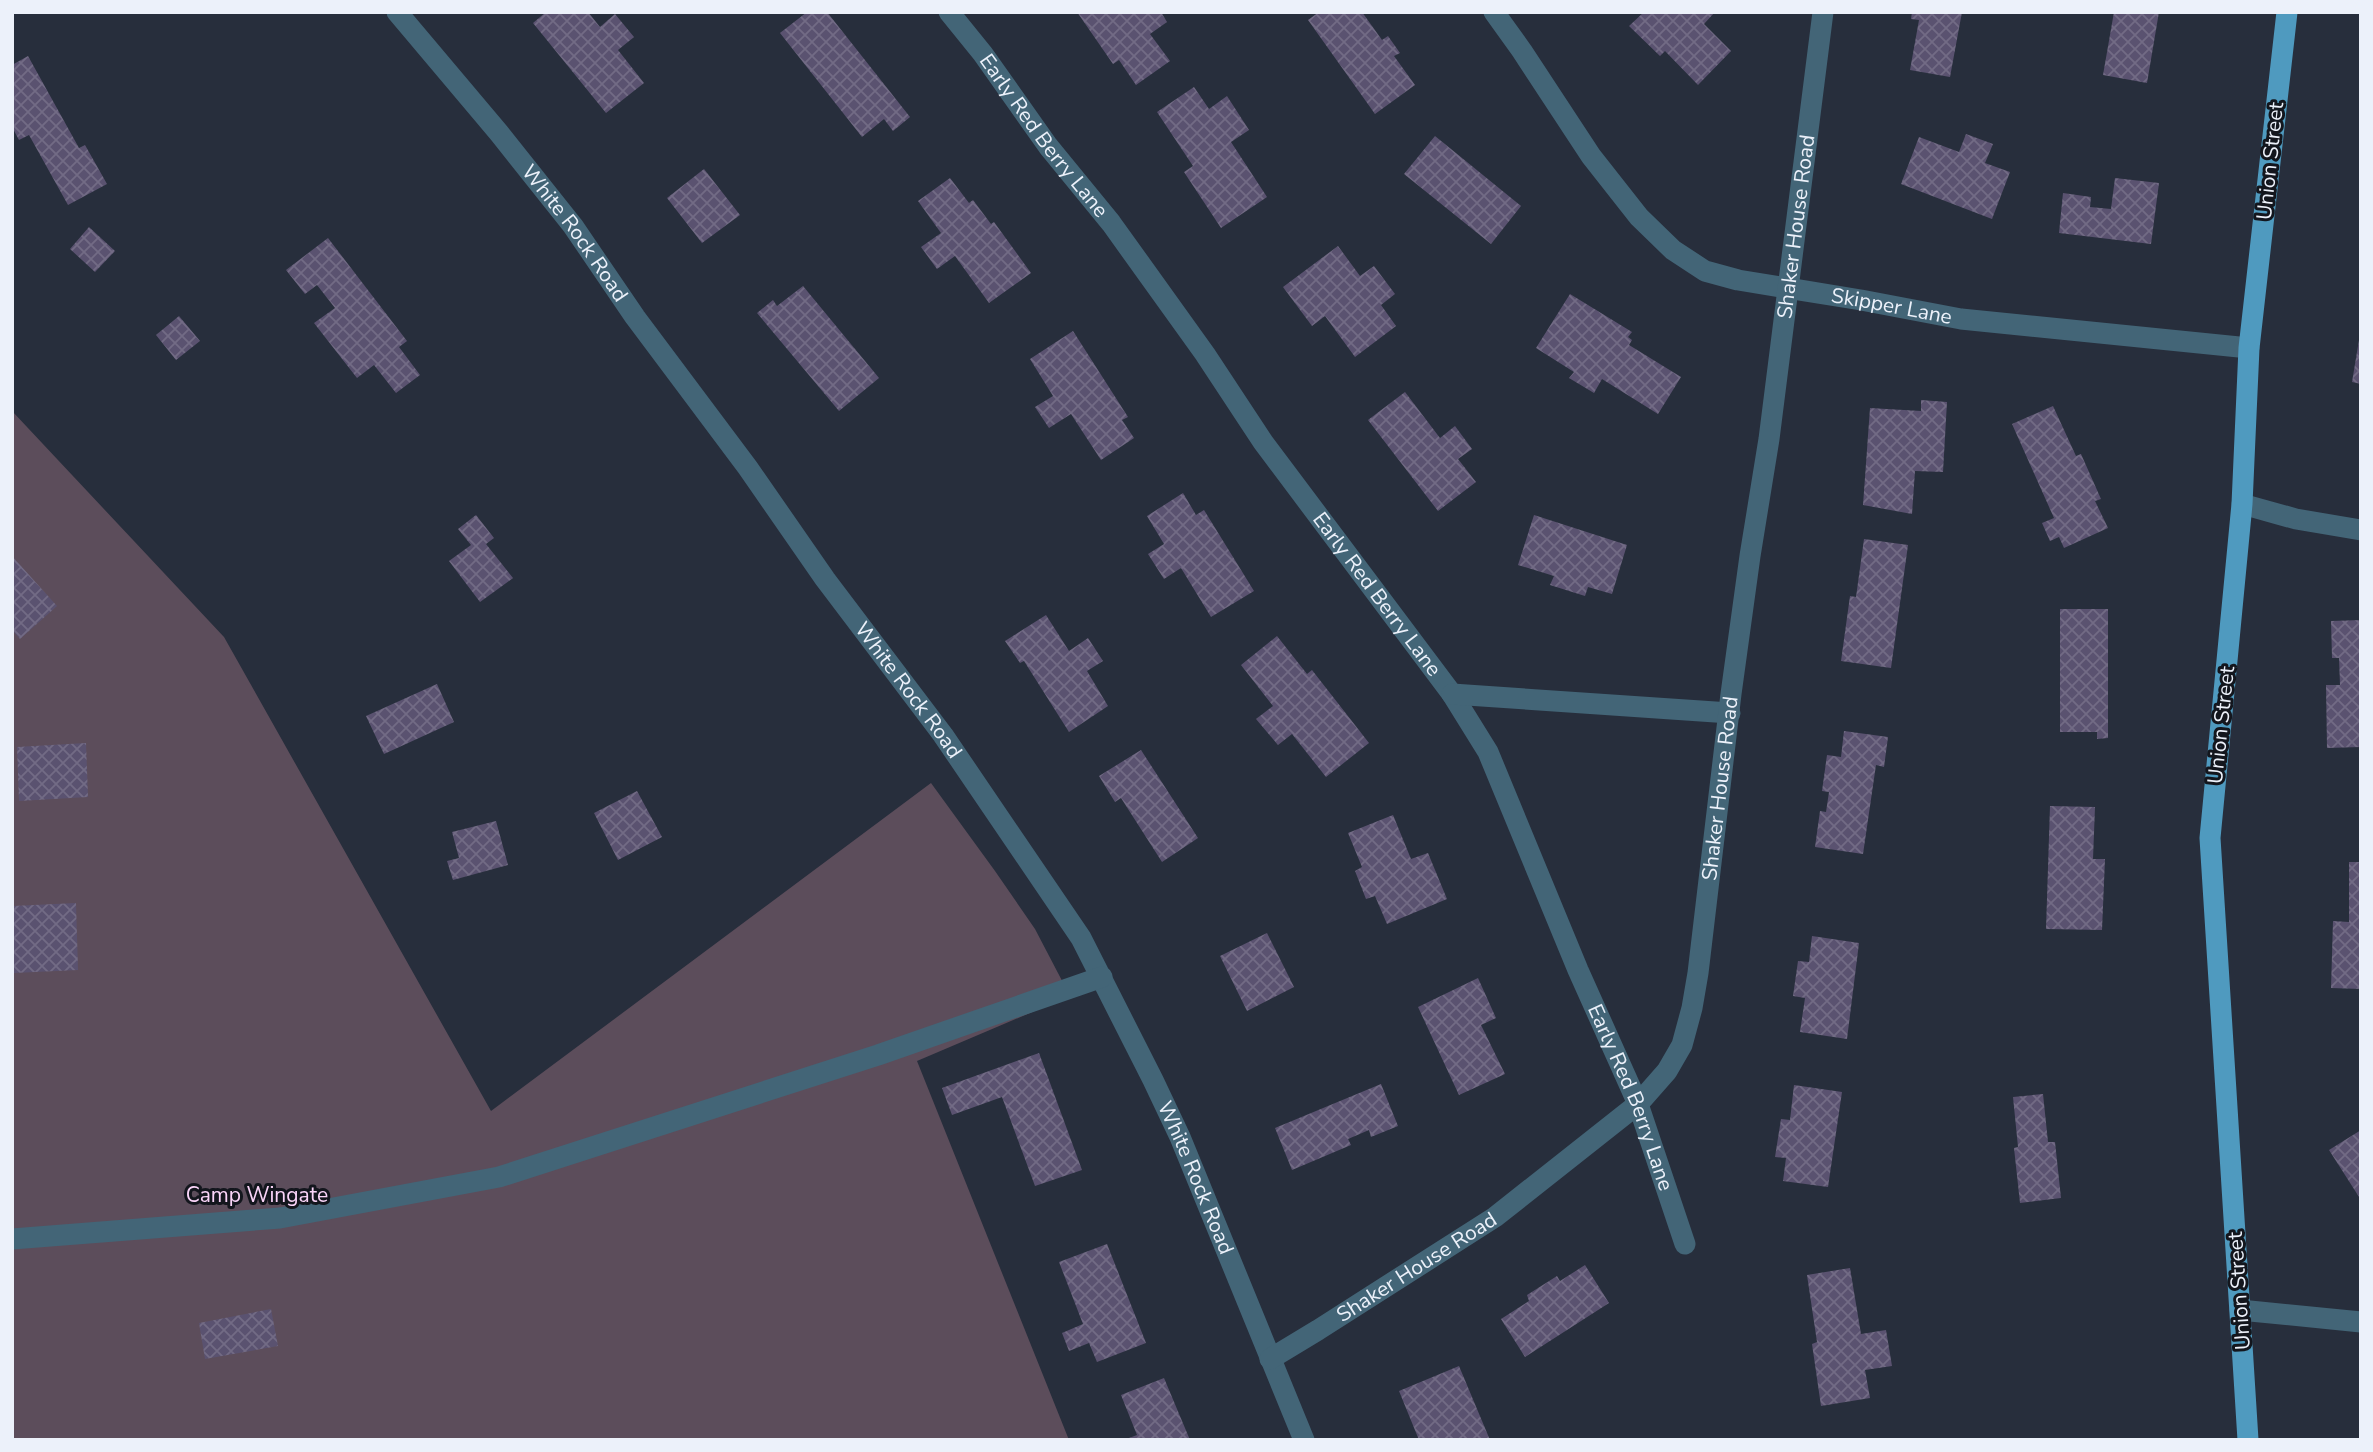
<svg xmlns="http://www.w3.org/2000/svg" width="2373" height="1452" font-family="'Nunito Sans',sans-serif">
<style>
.green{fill:#5c4d5b}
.building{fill:url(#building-cross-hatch)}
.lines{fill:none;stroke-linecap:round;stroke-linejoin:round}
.minor{stroke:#436577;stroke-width:21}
.major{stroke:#4f9abf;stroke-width:21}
.labels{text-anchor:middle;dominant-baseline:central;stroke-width:6;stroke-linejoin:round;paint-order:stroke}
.street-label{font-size:21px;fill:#ecf1fa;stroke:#13161d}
.park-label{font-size:21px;fill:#fbd5f9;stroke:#13161d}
</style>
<defs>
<pattern id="building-cross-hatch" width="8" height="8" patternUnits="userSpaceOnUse" patternTransform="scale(1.75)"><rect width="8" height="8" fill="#5a5270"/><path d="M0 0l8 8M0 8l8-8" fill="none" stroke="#726b85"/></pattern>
</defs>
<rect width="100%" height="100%" fill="#272e3c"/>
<!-- green -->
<path class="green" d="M 12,411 L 224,637 L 491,1111 L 931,783 L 995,871 L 1035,929 L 1070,996 L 917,1061 L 1069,1440 L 12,1440 Z"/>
<!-- building -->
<path class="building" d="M 546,12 L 588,12 L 600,27 L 615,14 L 634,37 L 618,50 L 644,83 L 606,113 L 533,23 Z
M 807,12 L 827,12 L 910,117 L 893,131 L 884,119 L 862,137 L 780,33 Z
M 1077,12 L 1161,12 L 1167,22 L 1150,34 L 1170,61 L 1136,85 L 1119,60 L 1113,64 Z
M 1319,12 L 1362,12 L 1382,40 L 1388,36 L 1400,53 L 1394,56 L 1415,85 L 1375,114 L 1308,20 Z
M 1644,12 L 1715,12 L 1704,24 L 1731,51 L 1698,85 L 1665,51 L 1660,56 L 1629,26 Z
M 1912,12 L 1962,12 L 1950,77 L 1910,70 L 1919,20 L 1911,19 Z
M 2114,12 L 2159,12 L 2147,83 L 2103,75 Z
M 28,56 L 79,148 L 85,145 L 107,184 L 68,205 L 29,135 L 19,140 L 12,127 L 12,65 Z
M 1194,87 L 1209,109 L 1227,96 L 1249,130 L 1231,142 L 1267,197 L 1221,228 L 1184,172 L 1193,166 L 1157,112 Z
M 1966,134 L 1993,144 L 1985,163 L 2010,172 L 1992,219 L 1901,184 L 1919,137 L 1959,152 Z
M 1435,136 L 1521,206 L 1491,244 L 1404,174 Z
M 704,169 L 740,215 L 702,243 L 667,198 Z
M 950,178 L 969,203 L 973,200 L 991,224 L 994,222 L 1031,273 L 989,303 L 955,256 L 937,269 L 921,247 L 941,233 L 918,201 Z
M 2115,178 L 2159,183 L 2151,244 L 2059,233 L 2063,193 L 2091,197 L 2090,207 L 2111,209 Z
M 89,227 L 115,251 L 95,272 L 70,249 Z
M 328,238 L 407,341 L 399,347 L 420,375 L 396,393 L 374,365 L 357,378 L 314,323 L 335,308 L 317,285 L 305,294 L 286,270 Z
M 1338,246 L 1360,276 L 1374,266 L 1395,294 L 1381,305 L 1396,326 L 1355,357 L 1325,316 L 1312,326 L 1283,287 Z
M 803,286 L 879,378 L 839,411 L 757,313 L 773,300 L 777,306 Z
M 1570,294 L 1632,332 L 1628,337 L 1632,340 L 1629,345 L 1681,377 L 1658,414 L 1602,379 L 1594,393 L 1569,378 L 1574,372 L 1536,348 Z
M 179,316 L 200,341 L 176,360 L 156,335 Z
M 1073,331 L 1128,417 L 1122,420 L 1134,438 L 1101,460 L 1071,414 L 1049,428 L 1035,407 L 1053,396 L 1030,359 Z
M 2359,340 L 2361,340 L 2361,384 L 2352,382 Z
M 1405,392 L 1440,438 L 1455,426 L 1472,449 L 1458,459 L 1476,482 L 1438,511 L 1368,420 Z
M 1921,400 L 1947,402 L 1943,472 L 1915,471 L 1912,514 L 1863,505 L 1870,408 L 1921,411 Z
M 2053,406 L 2076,456 L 2081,454 L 2101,499 L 2095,501 L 2108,528 L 2064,548 L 2059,537 L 2050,541 L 2042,523 L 2054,518 L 2012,424 Z
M 1183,493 L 1196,515 L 1204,510 L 1254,591 L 1211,617 L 1181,568 L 1164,579 L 1148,554 L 1164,544 L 1147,516 Z
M 476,515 L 494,538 L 486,544 L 513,578 L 480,602 L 449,561 L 471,545 L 458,529 Z
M 1534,515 L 1627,545 L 1612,594 L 1588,587 L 1585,596 L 1550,585 L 1554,576 L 1518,565 Z
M 1864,539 L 1908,545 L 1891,668 L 1841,661 L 1850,596 L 1856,597 Z
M 12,556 L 57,606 L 20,639 L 12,630 Z
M 2060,609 L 2108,609 L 2108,738 L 2097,739 L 2097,732 L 2060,732 Z
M 1046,615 L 1069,651 L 1088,638 L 1103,661 L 1087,671 L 1108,706 L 1069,732 L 1024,661 L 1020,663 L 1005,641 Z
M 2361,620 L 2361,747 L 2327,748 L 2326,685 L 2340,685 L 2339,658 L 2332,658 L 2331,621 Z
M 1277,636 L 1307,674 L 1312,670 L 1369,743 L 1326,777 L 1292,734 L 1278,745 L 1256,719 L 1273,706 L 1241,665 Z
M 437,684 L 454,722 L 384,754 L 366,716 Z
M 1844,731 L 1888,737 L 1884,767 L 1876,765 L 1863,854 L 1815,847 L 1820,811 L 1826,812 L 1829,792 L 1822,791 L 1827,755 L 1841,757 Z
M 86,743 L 88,797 L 19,801 L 17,747 Z
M 1141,750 L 1198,838 L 1162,862 L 1121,798 L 1115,802 L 1099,776 Z
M 637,791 L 662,837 L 618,860 L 594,813 Z
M 2050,806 L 2095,807 L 2093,859 L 2105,859 L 2102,930 L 2046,929 Z
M 1393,815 L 1411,859 L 1428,853 L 1447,899 L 1387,924 L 1375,896 L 1366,899 L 1355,871 L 1362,867 L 1348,833 Z
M 496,821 L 508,865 L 453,880 L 447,861 L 459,858 L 452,832 Z
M 2349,862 L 2361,862 L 2361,989 L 2331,988 L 2333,921 L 2349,922 Z
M 76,903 L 78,970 L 14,973 L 12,906 Z
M 1267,933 L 1294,987 L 1247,1011 L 1220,956 Z
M 1812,936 L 1859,943 L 1847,1039 L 1800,1032 L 1805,998 L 1793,996 L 1798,961 L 1809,962 Z
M 1478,978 L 1496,1018 L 1481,1025 L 1505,1074 L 1459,1095 L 1418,1007 Z
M 1039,1053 L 1082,1170 L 1035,1186 L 1002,1097 L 952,1115 L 942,1088 Z
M 1381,1084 L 1398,1126 L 1371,1137 L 1369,1130 L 1348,1139 L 1351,1145 L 1292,1170 L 1275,1128 Z
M 1794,1085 L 1842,1092 L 1828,1187 L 1783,1181 L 1786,1158 L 1775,1157 L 1781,1119 L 1790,1120 Z
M 2043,1094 L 2048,1142 L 2055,1142 L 2061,1198 L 2020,1203 L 2014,1148 L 2018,1147 L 2013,1097 Z
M 2361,1130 L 2361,1200 L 2329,1150 Z
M 1107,1244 L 1146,1343 L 1097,1362 L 1089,1343 L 1069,1351 L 1062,1333 L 1083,1324 L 1059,1262 Z
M 1585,1265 L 1609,1303 L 1525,1357 L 1501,1319 L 1529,1301 L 1527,1295 L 1557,1276 L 1560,1281 Z
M 1850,1268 L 1861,1334 L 1886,1330 L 1892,1366 L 1865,1370 L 1870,1398 L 1821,1406 L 1812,1344 L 1817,1342 L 1807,1275 Z
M 271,1309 L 278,1346 L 205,1359 L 199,1323 Z
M 1459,1366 L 1490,1440 L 1419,1440 L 1399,1391 Z
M 1164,1378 L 1190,1440 L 1130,1440 L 1129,1438 L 1137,1435 L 1121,1395 Z"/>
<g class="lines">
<!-- minor -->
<g class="minor">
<path id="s1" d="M 397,12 L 499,133 L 573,226 L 635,317 L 748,468 L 825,579 L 943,735 L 1081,938 L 1153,1080 L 1180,1137 L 1304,1440"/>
<path id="s2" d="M 949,12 L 983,54 L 1048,146 L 1111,223 L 1205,354 L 1263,442 L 1452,694 L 1488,752 L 1578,970 L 1638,1104 L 1685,1244"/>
<path id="s3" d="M 1494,12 L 1522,51 L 1591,156 L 1639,217 L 1673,250 L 1705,271 L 1738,280 L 1861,300 L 1961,319 L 2249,348"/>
<path d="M 2242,504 L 2296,519 L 2361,530"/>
<path d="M 1452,694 L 1730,713"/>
<path d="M 12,1239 L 280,1218 L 499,1177 L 878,1055 L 1102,977"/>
<path d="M 2240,1310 L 2361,1322"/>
<path id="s4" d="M 1270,1359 L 1318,1330 L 1495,1217 L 1638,1104 L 1667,1071 L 1682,1045 L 1692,1008 L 1698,973 L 1731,694 L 1750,556 L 1769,439 L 1823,12"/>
</g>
<!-- major -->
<path class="major" d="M 2248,1440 L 2210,838 L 2242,504 L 2249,348 L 2287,12"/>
</g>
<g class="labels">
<!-- street labels -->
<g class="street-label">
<text stroke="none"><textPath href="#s2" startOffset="156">Early Red Berry Lane</textPath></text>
<text transform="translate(2270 161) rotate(-84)">Union Street</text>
<text stroke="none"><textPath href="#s4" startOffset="1349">Shaker House Road</textPath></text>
<text stroke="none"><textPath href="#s1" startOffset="284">White Rock Road</textPath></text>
<text stroke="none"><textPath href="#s3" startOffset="527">Skipper Lane</textPath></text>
<text stroke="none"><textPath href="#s2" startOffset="723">Early Red Berry Lane</textPath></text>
<text stroke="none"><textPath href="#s1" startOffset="850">White Rock Road</textPath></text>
<text transform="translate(2221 725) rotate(-84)">Union Street</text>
<text stroke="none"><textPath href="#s4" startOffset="782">Shaker House Road</textPath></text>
<text stroke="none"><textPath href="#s2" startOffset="1290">Early Red Berry Lane</textPath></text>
<text stroke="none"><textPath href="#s1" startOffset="1418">White Rock Road</textPath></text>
<text stroke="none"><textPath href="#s4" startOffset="173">Shaker House Road</textPath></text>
<text transform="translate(2239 1291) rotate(-94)">Union Street</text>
</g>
<!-- park labels -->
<g class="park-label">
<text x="257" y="1195">Camp Wingate</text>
</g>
</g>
<!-- border -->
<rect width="2373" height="1452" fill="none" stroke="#ecf1fa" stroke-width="28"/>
</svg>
